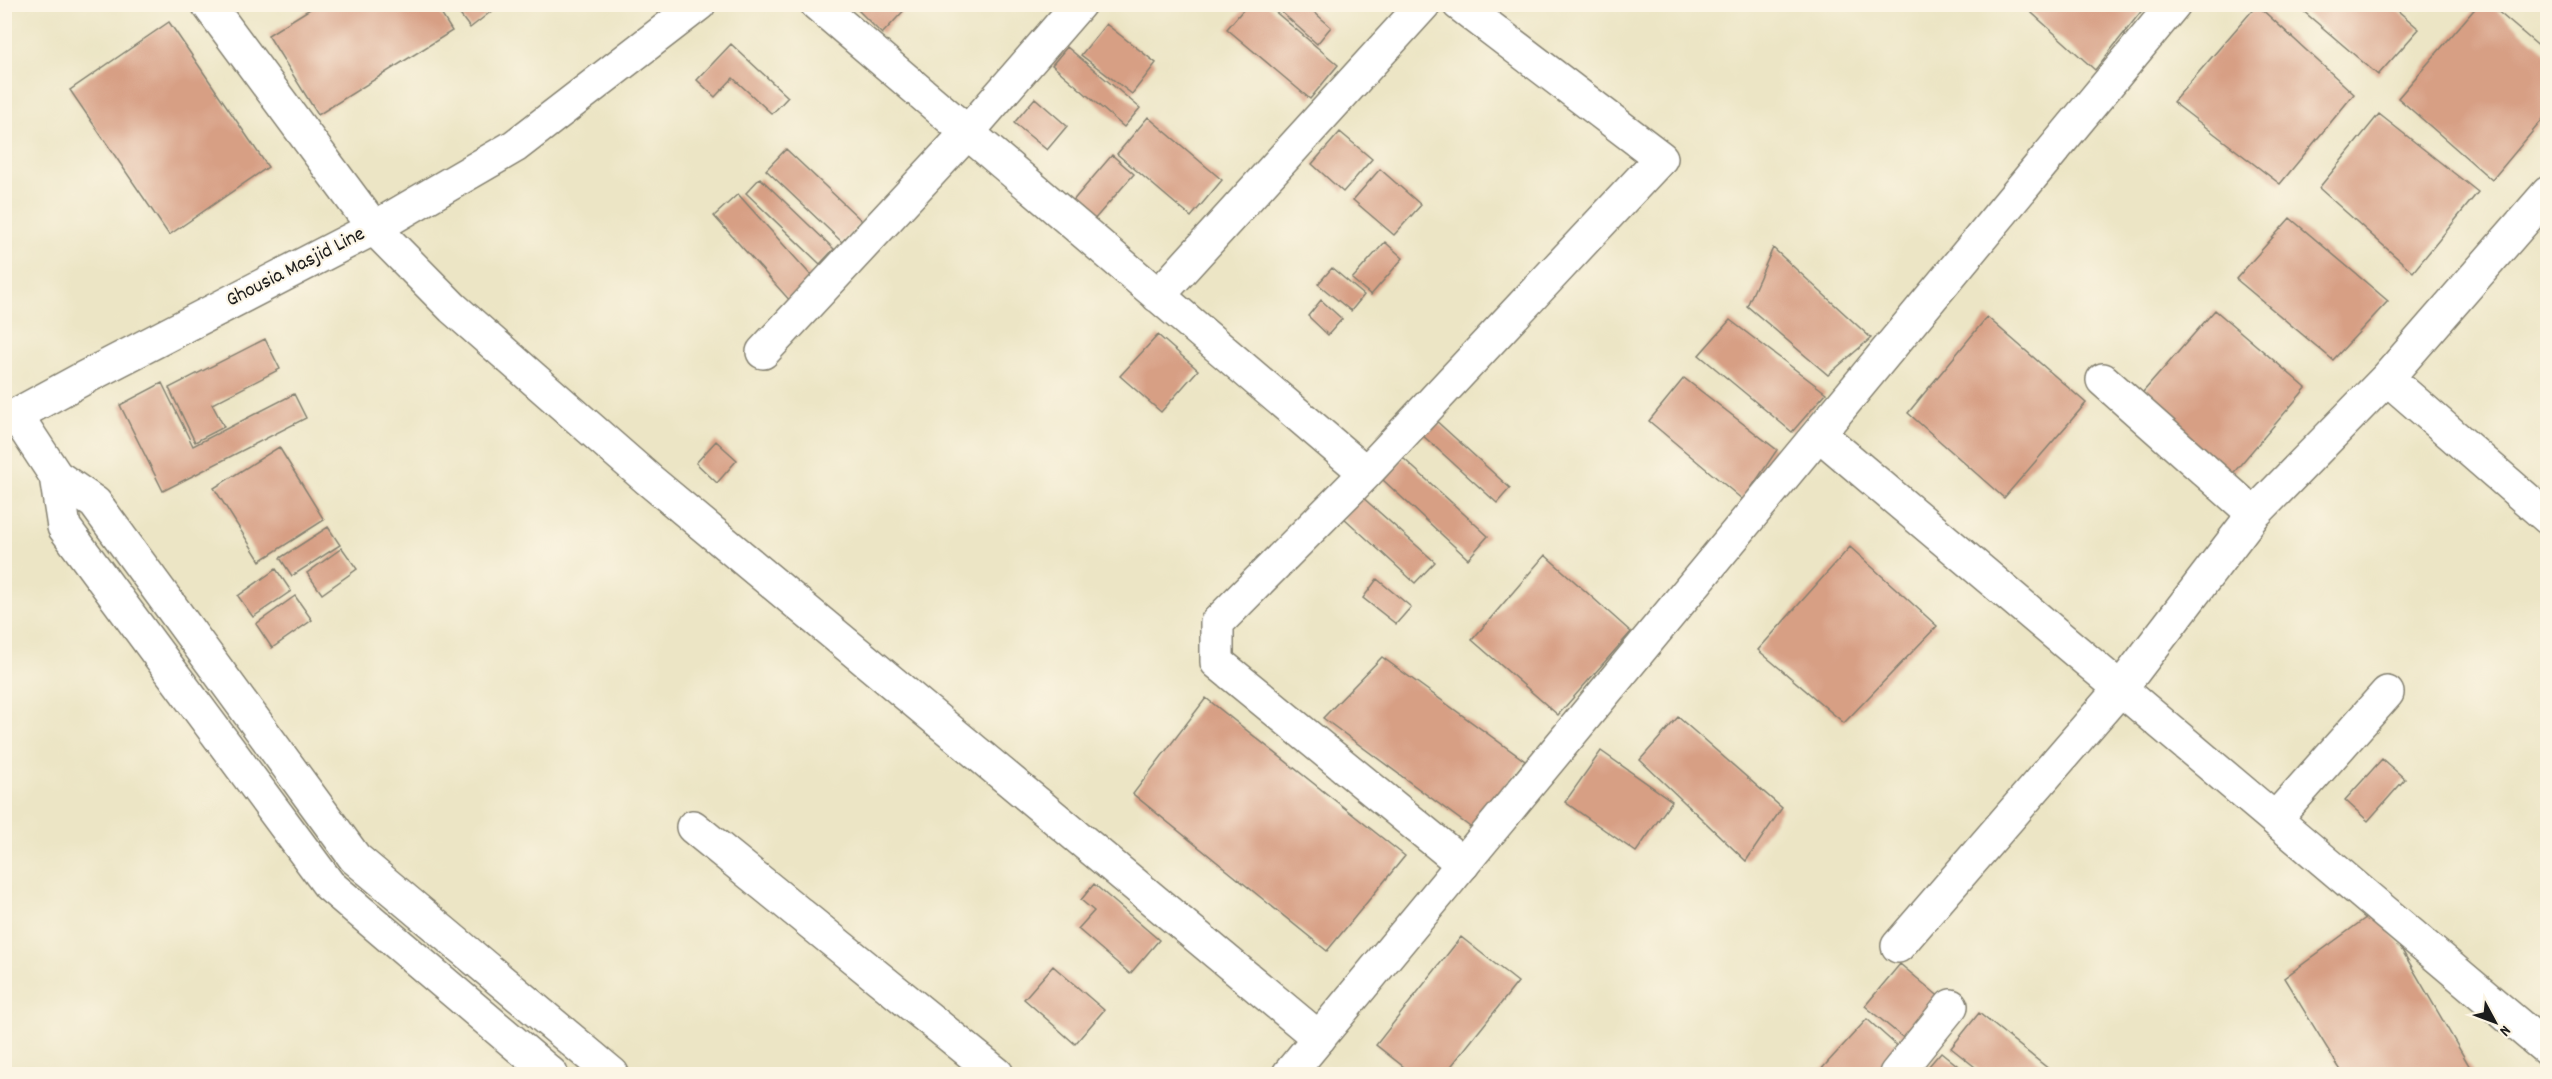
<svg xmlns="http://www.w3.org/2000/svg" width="2552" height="1079" font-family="Dekko,sans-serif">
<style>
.building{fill:#d79f84}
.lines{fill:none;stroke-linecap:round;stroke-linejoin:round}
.minor-casing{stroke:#848070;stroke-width:36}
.tertiary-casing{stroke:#848070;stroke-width:36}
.minor{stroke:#fff;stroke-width:33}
.tertiary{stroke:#fff;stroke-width:33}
.labels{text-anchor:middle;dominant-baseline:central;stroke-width:4.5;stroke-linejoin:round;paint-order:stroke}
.street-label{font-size:21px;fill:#1c1c1c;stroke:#fcf5e5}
</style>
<rect width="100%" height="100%" fill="#fcf5e5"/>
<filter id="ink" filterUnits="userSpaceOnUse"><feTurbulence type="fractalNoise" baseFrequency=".0167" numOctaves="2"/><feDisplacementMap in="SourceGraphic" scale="12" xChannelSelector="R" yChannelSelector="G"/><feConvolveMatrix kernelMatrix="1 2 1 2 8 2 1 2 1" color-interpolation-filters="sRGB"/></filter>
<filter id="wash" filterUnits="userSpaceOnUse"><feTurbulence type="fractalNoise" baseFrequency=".008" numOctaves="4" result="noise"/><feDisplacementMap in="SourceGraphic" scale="24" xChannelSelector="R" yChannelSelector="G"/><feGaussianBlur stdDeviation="1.35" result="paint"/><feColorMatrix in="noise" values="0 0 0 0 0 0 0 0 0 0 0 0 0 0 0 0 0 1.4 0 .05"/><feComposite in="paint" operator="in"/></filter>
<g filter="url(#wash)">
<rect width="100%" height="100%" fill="#ece5c5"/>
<g id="blocks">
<!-- building -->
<path class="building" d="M 318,4 L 435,4 L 452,31 L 318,115 L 268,35 Z
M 452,4 L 488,4 L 493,10 L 470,28 Z
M 852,4 L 910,4 L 882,34 Z
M 1248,4 L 1266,4 L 1338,65 L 1310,99 L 1227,29 Z
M 1282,4 L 1305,4 L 1331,27 L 1317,44 L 1278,9 Z
M 2022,4 L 2147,4 L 2095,70 Z
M 2295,4 L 2390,4 L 2419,29 L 2378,75 Z
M 2479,4 L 2489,4 L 2548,54 L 2548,113 L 2492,180 L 2398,98 Z
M 2257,5 L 2354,94 L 2280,184 L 2173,102 Z
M 169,22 L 268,167 L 169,235 L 70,90 Z
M 1106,24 L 1156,63 L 1132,94 L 1081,55 Z
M 731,44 L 788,97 L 772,114 L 733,78 L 715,97 L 697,80 Z
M 1067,47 L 1140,108 L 1124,127 L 1052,65 Z
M 1035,98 L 1067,126 L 1047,150 L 1014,123 Z
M 2379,114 L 2478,192 L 2413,272 L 2319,188 Z
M 1148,117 L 1222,180 L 1191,217 L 1117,154 Z
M 1340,132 L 1372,159 L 1343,192 L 1312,164 Z
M 786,149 L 862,221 L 842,242 L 766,170 Z
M 1112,155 L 1134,174 L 1093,221 L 1071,203 Z
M 1380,169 L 1421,205 L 1394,235 L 1353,200 Z
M 760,178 L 834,249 L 820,264 L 746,193 Z
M 738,194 L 816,281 L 792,303 L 714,216 Z
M 2290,218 L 2388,301 L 2333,360 L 2236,279 Z
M 1385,242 L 1403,258 L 1371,295 L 1352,279 Z
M 1773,248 L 1871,338 L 1828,375 L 1747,306 Z
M 1332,268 L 1364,295 L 1351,311 L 1318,284 Z
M 1321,300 L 1342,319 L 1328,335 L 1308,316 Z
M 2215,310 L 2306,388 L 2229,478 L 2136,400 Z
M 1987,317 L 2086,403 L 2004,498 L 1908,413 Z
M 1730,320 L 1826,393 L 1792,432 L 1699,355 Z
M 1158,335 L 1198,370 L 1161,412 L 1120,376 Z
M 265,339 L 280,369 L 212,404 L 224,427 L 195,442 L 169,388 Z
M 1684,378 L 1777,450 L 1743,500 L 1649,421 Z
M 162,383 L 193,446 L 294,394 L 306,418 L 163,491 L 120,405 Z
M 1433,418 L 1510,488 L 1497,503 L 1420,433 Z
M 716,441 L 737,460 L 717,483 L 696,463 Z
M 279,447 L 324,520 L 260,561 L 214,488 Z
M 1403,458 L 1488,536 L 1468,559 L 1383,480 Z
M 1361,496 L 1435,562 L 1415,583 L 1343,517 Z
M 328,527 L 340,545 L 292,576 L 280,558 Z
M 1850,547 L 1937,626 L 1844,723 L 1758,650 Z
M 342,548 L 357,569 L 322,594 L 307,573 Z
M 1545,555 L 1631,632 L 1558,715 L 1472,640 Z
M 276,569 L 291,591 L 253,617 L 238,596 Z
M 1377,579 L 1411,607 L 1396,624 L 1363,598 Z
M 295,596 L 312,620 L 272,648 L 256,624 Z
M 1382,657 L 1525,761 L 1473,829 L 1323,718 Z
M 1206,698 L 1405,856 L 1327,951 L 1133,794 Z
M 1678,717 L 1782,808 L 1746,861 L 1640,760 Z
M 1601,751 L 1672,801 L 1636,852 L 1565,802 Z
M 2382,759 L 2405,779 L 2368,821 L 2345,800 Z
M 1094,884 L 1159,940 L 1130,974 L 1078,929 L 1094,911 L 1081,900 Z
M 2378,909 L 2474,1074 L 2343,1074 L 2284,978 Z
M 1461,937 L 1518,982 L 1445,1074 L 1413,1074 L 1376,1045 Z
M 1900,964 L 1942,999 L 1907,1041 L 1865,1006 Z
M 1053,966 L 1104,1010 L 1075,1044 L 1024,999 Z
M 1979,1013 L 2055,1074 L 1984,1074 L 1951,1048 Z
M 1867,1019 L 1904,1052 L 1885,1074 L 1817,1074 Z
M 1941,1052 L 1968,1074 L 1922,1074 Z"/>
</g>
</g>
<g filter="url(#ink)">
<use href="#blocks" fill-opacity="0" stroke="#848070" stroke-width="1.5"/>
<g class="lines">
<!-- minor casing -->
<g class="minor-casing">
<path id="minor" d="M 208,4 L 374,228 L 453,308 L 648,479 L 1319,1038
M 817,4 L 1366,473
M 1459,4 L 1661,158 L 1366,473 L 1217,623 L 1217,662 L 1463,864
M 1158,296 L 1424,4
M 763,352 L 967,133 L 1079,4
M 2387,378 L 2548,518
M 2103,380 L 2254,514
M 16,415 L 84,378 L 374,228 L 515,146 L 699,4
M 1819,434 L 2548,1050
M 2275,819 L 2387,693
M 693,827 L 997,1074
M 1898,946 L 2121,688 L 2254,514 L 2387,378 L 2548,193
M 1896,1074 L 1951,1006"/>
</g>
<!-- tertiary casing -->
<g class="tertiary-casing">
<path id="tertiary" d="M 4,422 L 16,415 L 56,476 L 95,503 L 355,858 L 612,1074
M 56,476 L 64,527 L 329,885 L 551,1074
M 1289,1074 L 2174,4"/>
</g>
<!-- minor -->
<use href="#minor" class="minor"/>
<!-- tertiary -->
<use href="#tertiary" class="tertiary"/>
</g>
</g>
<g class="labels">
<!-- street labels -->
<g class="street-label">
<text transform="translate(296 268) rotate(-27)">Ghousia Masjid Line</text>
</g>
</g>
<!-- margin -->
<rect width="2552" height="1079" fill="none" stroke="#fcf5e5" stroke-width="24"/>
<!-- north arrow -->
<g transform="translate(2495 1022) rotate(131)" stroke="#fcf5e5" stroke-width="4.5" paint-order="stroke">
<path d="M0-4.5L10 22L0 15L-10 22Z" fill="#1c1c1c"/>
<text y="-9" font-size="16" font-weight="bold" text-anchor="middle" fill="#1c1c1c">N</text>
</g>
</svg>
